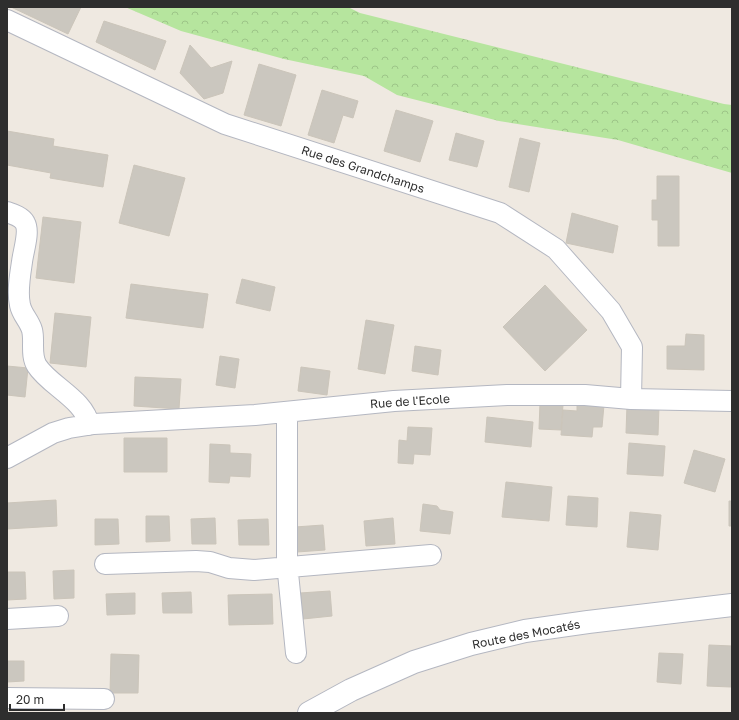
<svg xmlns="http://www.w3.org/2000/svg" width="739" height="720" font-family="'Golos Text',sans-serif">
<style>
.forest{fill:url(#forest-crowns)}
.building{fill:#cbc7bf;stroke:#cbc5ba}
.lines{fill:none;stroke-linecap:round;stroke-linejoin:round}
.minor-casing{stroke:#b4b7c1;stroke-width:22}
.tertiary-casing{stroke:#b4b7c1;stroke-width:24}
.minor{stroke:#fff;stroke-width:20}
.tertiary{stroke:#fff;stroke-width:22}
.labels{text-anchor:middle;dominant-baseline:central;stroke-width:3;stroke-linejoin:round;paint-order:stroke}
.street-label{font-size:12px;fill:#2e2e2e;stroke:#fff}
</style>
<defs>
<pattern id="forest-crowns" width="20" height="18" patternUnits="userSpaceOnUse"><rect width="20" height="18" fill="#b6e59e"/><path d="M2 6a3 3 0 1 1 6 0M12 15a3 3 0 1 1 6 0" fill="none" stroke="#9dc588"/></pattern>
</defs>
<rect width="100%" height="100%" fill="#efe9e1"/>
<!-- forest -->
<path class="forest" d="M 125,7 L 348,7 L 360,13 L 724,104 L 732,105 L 732,173 L 618,140 L 499,121 L 397,95 L 364,76 L 284,59 L 181,31 Z"/>
<!-- building -->
<path class="building" d="M 11,7 L 81,7 L 68,34 Z
M 104,21 L 166,41 L 155,70 L 96,42 Z
M 190,45 L 211,68 L 232,61 L 223,93 L 204,99 L 180,73 Z
M 259,64 L 296,75 L 281,126 L 244,115 Z
M 322,90 L 358,101 L 353,118 L 343,115 L 334,143 L 308,135 Z
M 396,110 L 433,121 L 420,162 L 384,151 Z
M 7,131 L 54,139 L 53,146 L 108,155 L 103,187 L 50,178 L 51,173 L 7,165 Z
M 456,133 L 484,141 L 477,167 L 449,160 Z
M 520,138 L 540,143 L 529,192 L 509,187 Z
M 134,165 L 185,178 L 169,236 L 119,223 Z
M 657,176 L 679,176 L 679,246 L 658,246 L 658,220 L 652,220 L 652,200 L 657,200 Z
M 572,213 L 618,226 L 613,253 L 566,243 Z
M 43,217 L 81,222 L 74,283 L 36,278 Z
M 242,279 L 275,287 L 270,311 L 236,303 Z
M 131,284 L 208,294 L 203,328 L 126,318 Z
M 545,285 L 587,330 L 545,371 L 503,327 Z
M 55,313 L 91,317 L 86,367 L 50,363 Z
M 366,320 L 394,325 L 385,374 L 358,369 Z
M 686,334 L 704,335 L 704,370 L 667,369 L 667,346 L 685,346 Z
M 415,346 L 441,350 L 438,375 L 412,371 Z
M 220,356 L 239,359 L 235,388 L 216,385 Z
M 7,366 L 28,368 L 25,397 L 7,395 Z
M 301,367 L 330,371 L 327,395 L 298,391 Z
M 135,377 L 181,379 L 179,409 L 134,406 Z
M 540,403 L 563,405 L 561,430 L 539,429 Z
M 577,403 L 604,405 L 602,427 L 593,427 L 592,437 L 561,435 L 563,410 L 577,411 Z
M 627,405 L 659,406 L 658,435 L 626,433 Z
M 487,417 L 533,422 L 531,447 L 485,442 Z
M 408,427 L 432,428 L 430,455 L 414,454 L 413,464 L 398,463 L 399,440 L 407,441 Z
M 124,438 L 167,438 L 167,472 L 124,472 Z
M 629,443 L 665,446 L 663,476 L 627,474 Z
M 210,444 L 230,445 L 230,453 L 251,454 L 250,477 L 230,476 L 229,483 L 209,482 Z
M 694,450 L 725,459 L 715,492 L 684,483 Z
M 506,482 L 552,487 L 549,521 L 502,517 Z
M 568,496 L 598,498 L 597,527 L 566,525 Z
M 56,500 L 57,526 L 7,529 L 7,503 Z
M 729,501 L 732,501 L 732,526 L 729,526 Z
M 423,504 L 437,506 L 440,510 L 453,512 L 450,534 L 420,531 Z
M 630,512 L 661,515 L 658,550 L 627,547 Z
M 146,516 L 169,516 L 170,541 L 146,542 Z
M 215,518 L 216,544 L 192,544 L 191,519 Z
M 393,518 L 395,544 L 366,546 L 364,521 Z
M 95,519 L 118,519 L 119,544 L 95,545 Z
M 268,519 L 269,545 L 239,545 L 238,520 Z
M 323,525 L 325,550 L 297,552 L 295,527 Z
M 74,570 L 74,598 L 54,599 L 53,571 Z
M 7,572 L 25,572 L 26,599 L 7,600 Z
M 330,591 L 332,616 L 303,619 L 300,593 Z
M 191,592 L 192,613 L 163,613 L 162,593 Z
M 135,593 L 135,614 L 107,615 L 106,594 Z
M 272,594 L 273,624 L 229,625 L 228,595 Z
M 709,645 L 732,646 L 731,687 L 707,686 Z
M 659,653 L 683,654 L 681,684 L 657,682 Z
M 111,654 L 139,655 L 138,693 L 110,693 Z
M 7,661 L 24,661 L 24,681 L 7,682 Z"/>
<g class="lines">
<!-- minor casing -->
<g class="minor-casing">
<path id="minor" d="M 7,20 L 225,124 L 500,213 L 556,249 L 611,311 L 632,347 L 631,399
M 7,212 C 13,214 22,217 25,223 C 30,232 23,252 22,262 C 20,275 17,292 20,305 C 22,315 29,320 32,330 C 35,341 30,355 37,366 C 50,386 85,400 89,425
M 287,412 L 287,563 L 296,653
M 7,458 L 53,433 L 69,428 L 94,424 L 255,415 L 394,401 L 507,395 L 585,395 L 631,399 L 732,401
M 105,564 L 196,561 L 210,562 L 229,568 L 254,570 L 431,555
M 7,619 L 58,616
M 7,698 L 104,699"/>
</g>
<!-- tertiary casing -->
<g class="tertiary-casing">
<path id="tertiary" d="M 309,713 L 351,690 L 414,662 L 471,644 L 525,631 L 588,622 L 732,605"/>
</g>
<!-- minor -->
<use href="#minor" class="minor"/>
<!-- tertiary -->
<use href="#tertiary" class="tertiary"/>
</g>
<g class="labels">
<!-- street labels -->
<g class="street-label">
<text transform="translate(363 169) rotate(18)">Rue des Grandchamps</text>
<text transform="translate(410 401) rotate(-4)">Rue de l'Ecole</text>
<text transform="translate(526 634) rotate(-11)">Route des Mocatés</text>
</g>
</g>
<!-- border -->
<rect width="739" height="720" fill="none" stroke="#2e2e2e" stroke-width="16"/>
<!-- scale -->
<path d="M10 704v6h54v-6" fill="none" stroke="#2e2e2e" stroke-width="2"/>
<text x="16" y="704" font-size="12" fill="#2e2e2e" stroke="#ffffff" stroke-width="3" paint-order="stroke">20 m</text>
</svg>
